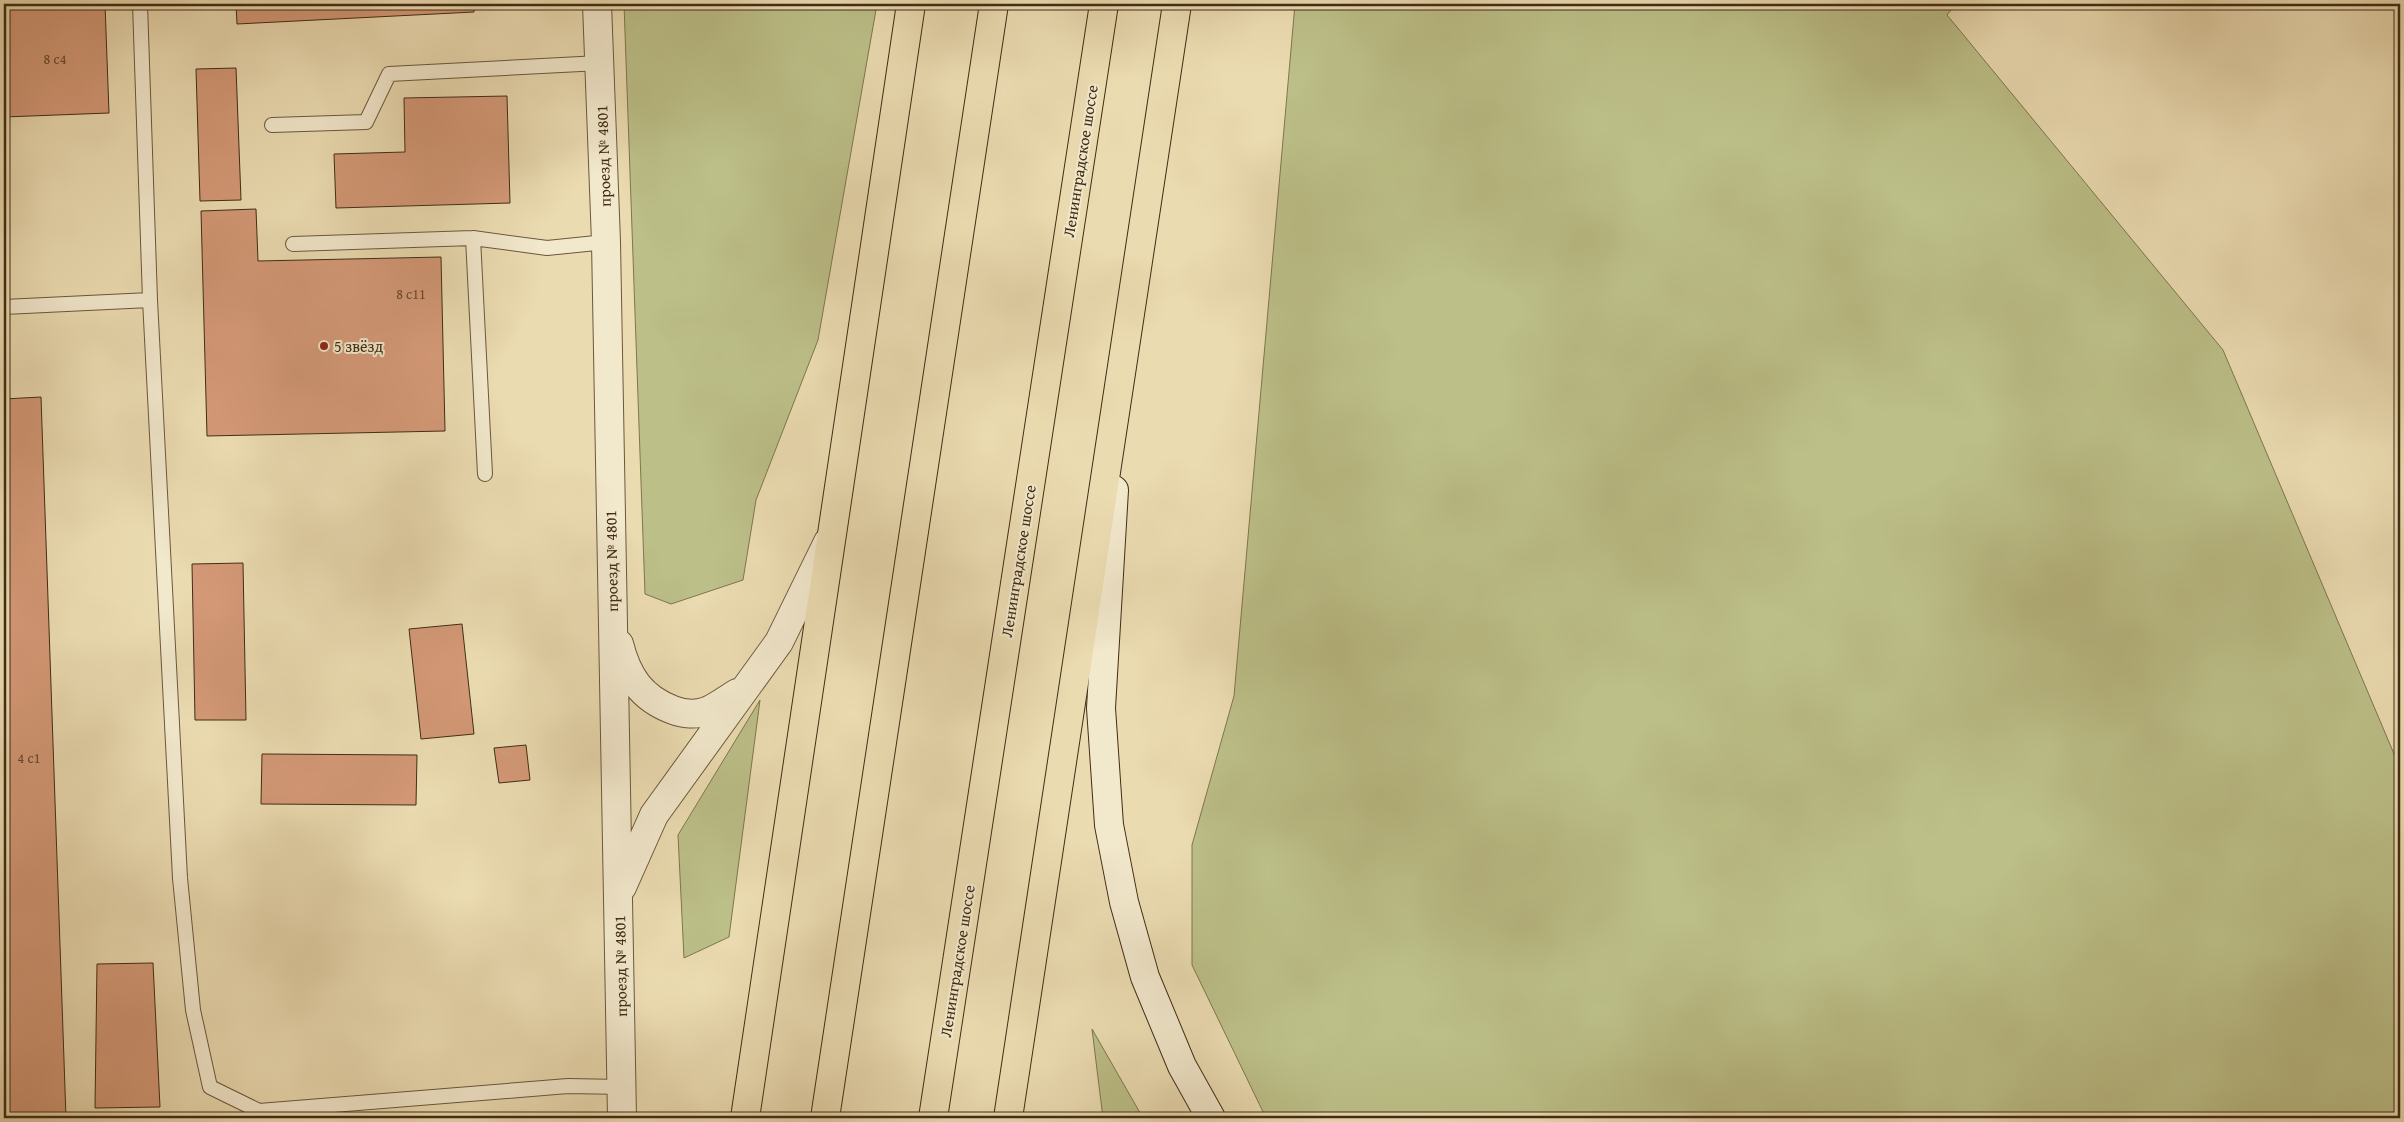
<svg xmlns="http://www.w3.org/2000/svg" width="2404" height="1122" font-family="'Gentium Book Plus',serif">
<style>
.green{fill:#bcbf88;stroke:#7e764e}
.building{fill:#d49977;stroke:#402d14}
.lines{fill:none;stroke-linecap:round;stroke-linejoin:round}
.lane-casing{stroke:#6b583b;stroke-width:16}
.street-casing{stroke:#6b583b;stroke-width:30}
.secondary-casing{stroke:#402d14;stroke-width:30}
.primary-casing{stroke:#402d14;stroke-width:30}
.highway-casing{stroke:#402d14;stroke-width:30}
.lane{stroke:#f2e8cc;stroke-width:14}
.street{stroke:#f2e8cc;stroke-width:28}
.secondary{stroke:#f2e8cc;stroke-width:28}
.primary{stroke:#ebdbb1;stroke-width:28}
.highway{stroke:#ebdbb1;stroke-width:28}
.poi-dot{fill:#8f2418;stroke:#f2e8cc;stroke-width:2}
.labels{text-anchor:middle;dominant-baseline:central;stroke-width:4;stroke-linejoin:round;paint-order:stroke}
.number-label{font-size:14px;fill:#65482d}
.street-label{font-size:16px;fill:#402d14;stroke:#f2e8cc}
.poi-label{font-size:16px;fill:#402d14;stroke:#f2e8cc;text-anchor:start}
</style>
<rect width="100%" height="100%" fill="#ebdbb1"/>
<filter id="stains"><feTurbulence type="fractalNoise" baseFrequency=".004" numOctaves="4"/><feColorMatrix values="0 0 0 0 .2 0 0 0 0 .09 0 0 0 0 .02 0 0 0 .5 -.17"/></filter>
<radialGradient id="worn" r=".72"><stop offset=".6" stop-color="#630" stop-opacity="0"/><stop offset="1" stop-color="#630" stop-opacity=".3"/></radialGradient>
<!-- green -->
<path class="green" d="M 624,4 L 877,4 L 818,340 L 756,500 L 743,580 L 671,604 L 645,594 Z
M 1295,4 L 1956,4 L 1947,15 L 2223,350 L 2400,768 L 2400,1118 L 1266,1118 L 1192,965 L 1192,845 L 1234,696 Z
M 760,700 L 729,937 L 684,958 L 678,835 Z
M 1092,1029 L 1143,1118 L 1103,1118 Z"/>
<!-- building -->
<path class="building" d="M 4,4 L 105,4 L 109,113 L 4,117 Z
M 236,4 L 474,4 L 474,12 L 237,24 Z
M 236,68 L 241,200 L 200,201 L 196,69 Z
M 507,96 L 510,203 L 336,208 L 334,154 L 405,152 L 404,98 Z
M 256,209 L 258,261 L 441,257 L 445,431 L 207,436 L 201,211 Z
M 41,397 L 66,1118 L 4,1118 L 4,399 Z
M 243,563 L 246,720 L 195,720 L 192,564 Z
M 462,624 L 474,734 L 421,739 L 409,629 Z
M 526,745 L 530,780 L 499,783 L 494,748 Z
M 262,754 L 417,755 L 416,805 L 261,804 Z
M 153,963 L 160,1107 L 95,1108 L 97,964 Z"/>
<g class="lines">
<!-- lane casing -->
<g class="lane-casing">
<path id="lane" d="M 140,4 L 150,300 L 180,878 L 193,1010 L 210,1087 L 259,1111 L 568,1086 L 622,1087
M 272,125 L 366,122 L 389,74 L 600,63
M 473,238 L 485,474
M 293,244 L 473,238 L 547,248 L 606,242
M 4,307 L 150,300"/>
</g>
<!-- street casing -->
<g class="street-casing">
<path id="street" d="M 597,4 L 606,242 L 622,1118
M 619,644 C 627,676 641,698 673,710 C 683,714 696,715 707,711 C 717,707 727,699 737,693
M 622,887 L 654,815 L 779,642 L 828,542"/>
</g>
<!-- secondary casing -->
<g class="secondary-casing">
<path id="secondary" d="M 1114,490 L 1101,708 L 1109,825 L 1124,902 L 1145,977 L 1182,1066 L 1211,1118"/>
</g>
<!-- primary casing -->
<g class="primary-casing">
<path id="primary" d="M 745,1118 L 911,4
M 1008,1118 L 1177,4"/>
</g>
<!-- highway casing -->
<g class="highway-casing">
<path id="highway" d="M 825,1118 L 994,4
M 933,1118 L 1104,4"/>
</g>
<!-- lane -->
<use href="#lane" class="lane"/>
<!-- street -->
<use href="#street" class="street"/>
<!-- secondary -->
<use href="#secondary" class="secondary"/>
<!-- primary -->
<use href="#primary" class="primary"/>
<!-- highway -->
<use href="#highway" class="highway"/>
</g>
<!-- markers -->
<circle class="poi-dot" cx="324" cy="346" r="5"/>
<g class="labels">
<!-- number labels -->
<g class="number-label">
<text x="55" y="59">8 с4</text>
<text x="411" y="294">8 с11</text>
<text x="29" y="758">4 с1</text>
</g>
<!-- street labels -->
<g class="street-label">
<text transform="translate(603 156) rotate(-92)">проезд № 4801</text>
<text transform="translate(1080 161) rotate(-81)">Ленинградское шоссе</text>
<text transform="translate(611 561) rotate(-91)">проезд № 4801</text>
<text transform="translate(1018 561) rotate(-81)">Ленинградское шоссе</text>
<text transform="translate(957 961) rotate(-81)">Ленинградское шоссе</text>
<text transform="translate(620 966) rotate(-91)">проезд № 4801</text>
</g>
<!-- poi labels -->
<g class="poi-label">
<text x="334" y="346">5 звёзд</text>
</g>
</g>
<!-- margin -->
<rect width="2404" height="1122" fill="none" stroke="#ebdbb1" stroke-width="20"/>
<rect x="5" y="5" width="2394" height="1112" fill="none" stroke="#402d14" stroke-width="2.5"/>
<rect x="10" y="10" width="2384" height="1102" fill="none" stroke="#402d14"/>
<rect width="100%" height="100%" filter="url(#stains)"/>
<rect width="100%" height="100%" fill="url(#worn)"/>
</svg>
